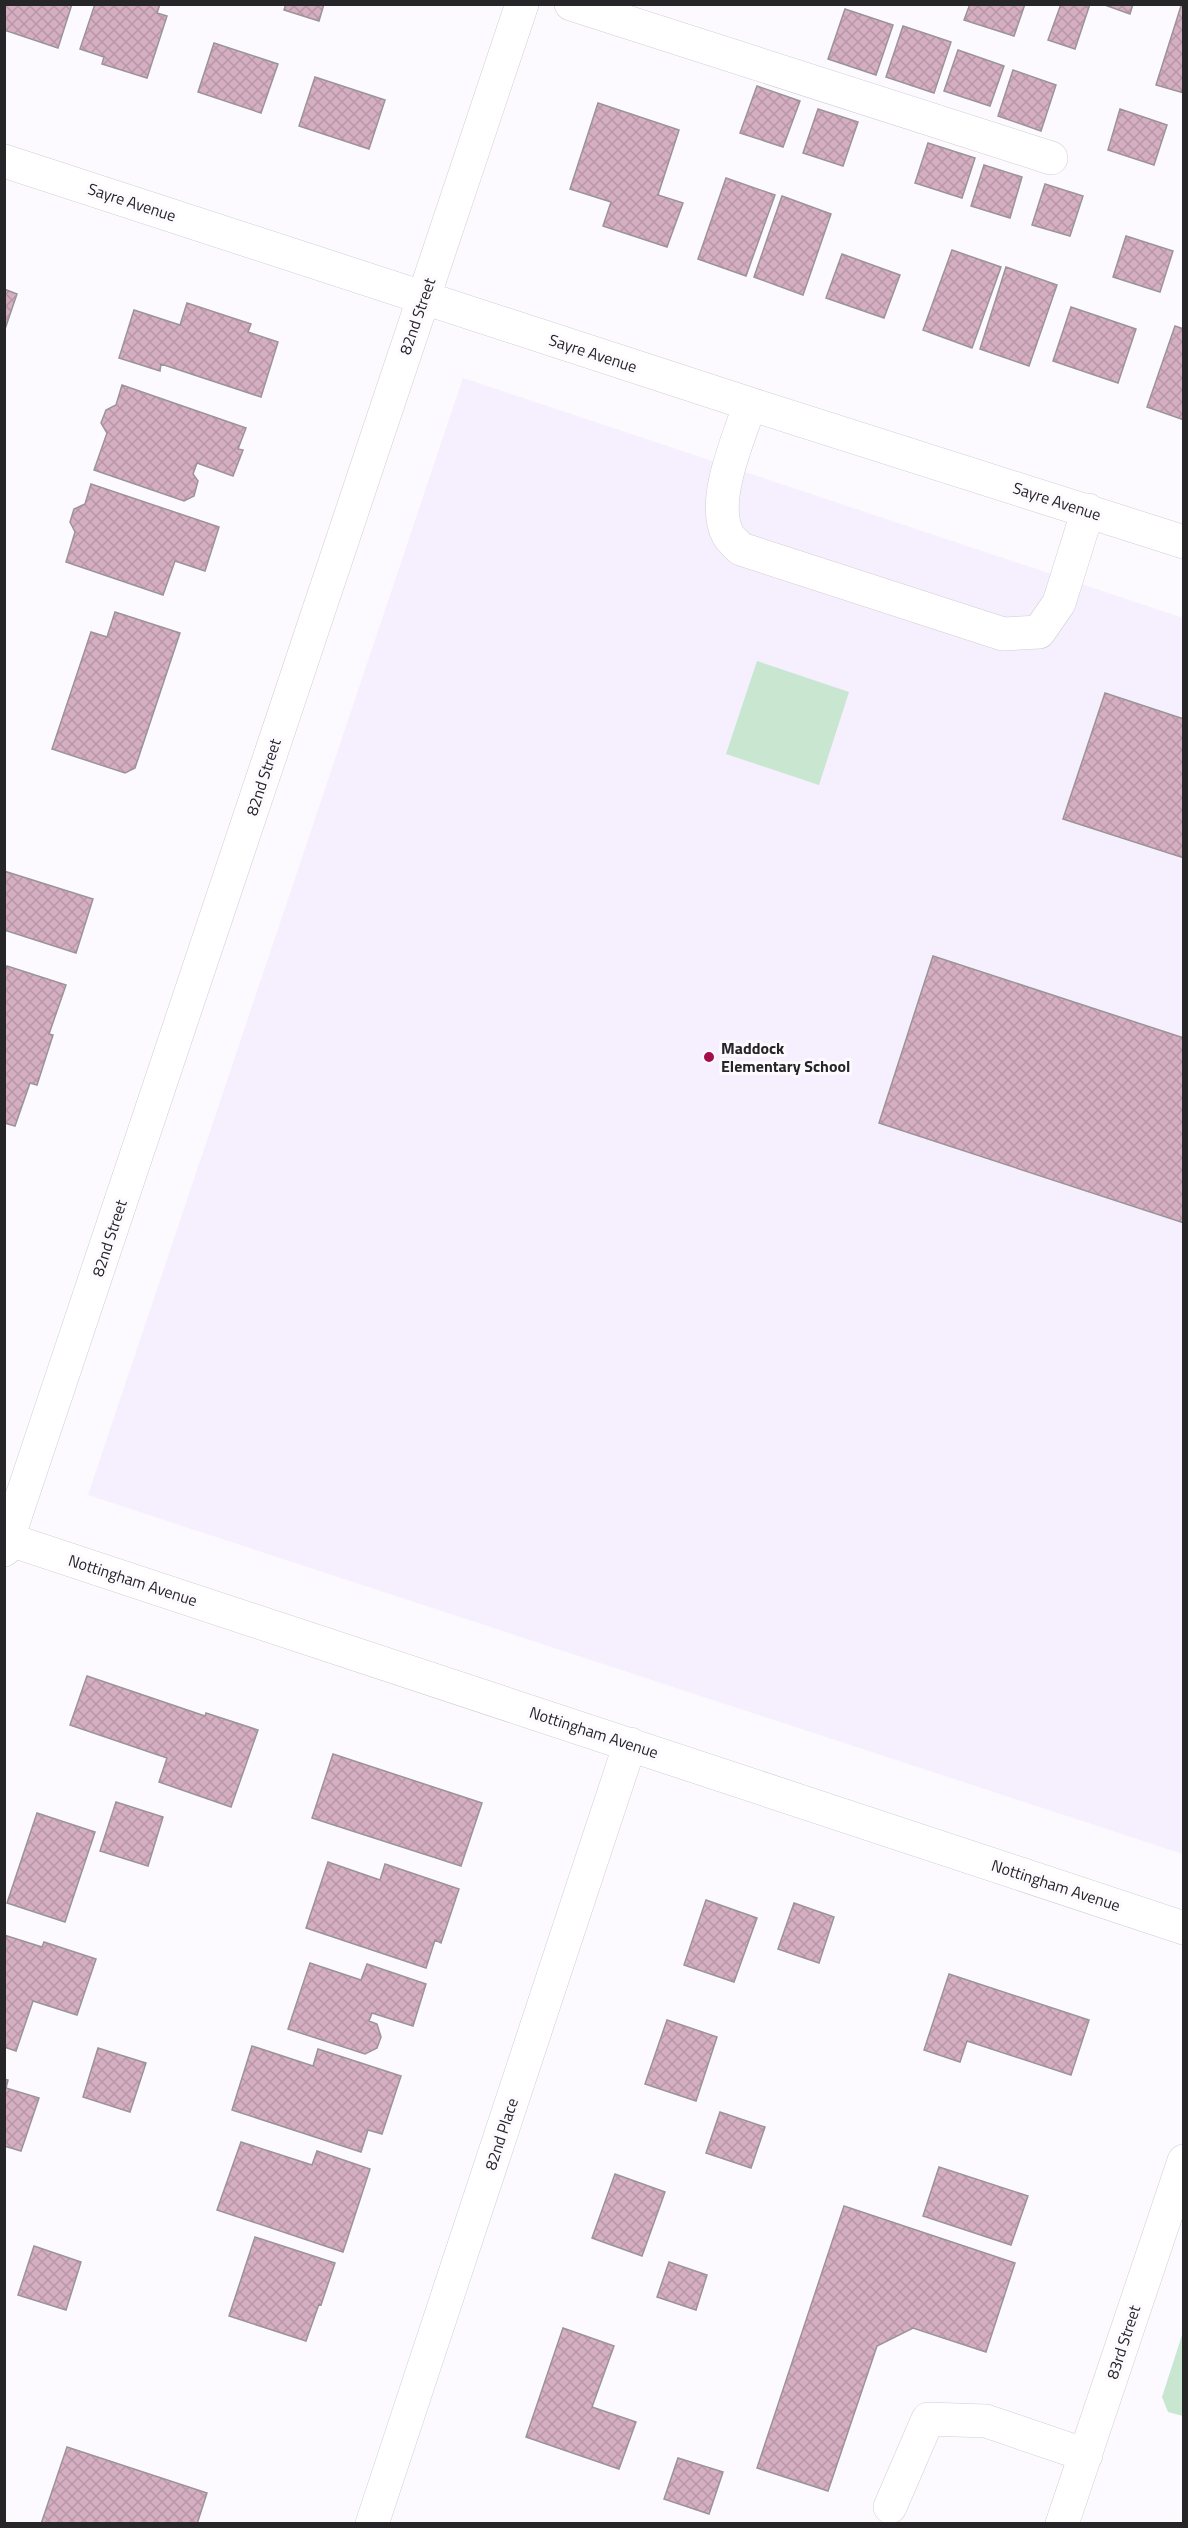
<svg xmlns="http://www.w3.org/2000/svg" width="1188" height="2528" font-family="'Titillium Web',sans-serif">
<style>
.built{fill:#f6effd}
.green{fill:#c8e6d0}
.building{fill:url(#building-cross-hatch);stroke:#9b9497;stroke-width:1.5}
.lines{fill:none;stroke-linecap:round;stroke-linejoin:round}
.minor-casing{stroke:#d1ced5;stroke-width:34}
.minor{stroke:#fff;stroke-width:33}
.poi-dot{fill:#a40d4a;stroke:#fcf9ff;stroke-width:2}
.labels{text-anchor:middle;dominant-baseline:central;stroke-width:6;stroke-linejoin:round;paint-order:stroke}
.street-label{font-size:16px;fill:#262527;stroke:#fcf9ff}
.poi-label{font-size:16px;font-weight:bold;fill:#262527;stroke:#fcf9ff;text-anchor:start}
</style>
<defs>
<pattern id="building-cross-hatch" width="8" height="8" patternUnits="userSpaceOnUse" patternTransform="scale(1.5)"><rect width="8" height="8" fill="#d5afc1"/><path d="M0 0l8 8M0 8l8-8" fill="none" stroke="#b796a6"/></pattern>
</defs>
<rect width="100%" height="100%" fill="#fcf9ff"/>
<!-- built -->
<path class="built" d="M 463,378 L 1183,618 L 1183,1854 L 88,1495 Z"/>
<!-- green -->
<path class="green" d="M 757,661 L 849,692 L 819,785 L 726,754 Z
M 1183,2332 L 1183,2416 L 1168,2412 L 1162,2397 Z"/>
<!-- building -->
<path class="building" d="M 4,4 L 72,4 L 58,48 L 4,30 Z
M 95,4 L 160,4 L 157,13 L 167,16 L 147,78 L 102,64 L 104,57 L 80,49 Z
M 286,4 L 324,4 L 319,21 L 284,10 Z
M 970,4 L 1025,4 L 1014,36 L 964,20 Z
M 1061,4 L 1090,4 L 1075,49 L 1048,40 Z
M 1102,4 L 1133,4 L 1130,14 Z
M 1181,6 L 1184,7 L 1184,93 L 1156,85 Z
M 845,9 L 893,25 L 876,75 L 828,59 Z
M 903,26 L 951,42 L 934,93 L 886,77 Z
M 214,43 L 278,64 L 261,113 L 198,92 Z
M 958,50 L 1004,66 L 990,106 L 944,91 Z
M 1013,70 L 1056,85 L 1041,131 L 998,116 Z
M 315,77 L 385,100 L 369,149 L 299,126 Z
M 757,86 L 800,101 L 783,147 L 740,133 Z
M 598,103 L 679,130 L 658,195 L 683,203 L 667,247 L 603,226 L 611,202 L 570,189 Z
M 818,109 L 858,122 L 843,166 L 803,153 Z
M 1120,109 L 1167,125 L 1154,165 L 1108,150 Z
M 928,143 L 975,158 L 962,198 L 915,183 Z
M 984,165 L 1022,177 L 1010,218 L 971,206 Z
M 726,178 L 775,195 L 746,276 L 698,259 Z
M 1045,184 L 1083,196 L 1070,236 L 1032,225 Z
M 782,196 L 831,214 L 803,295 L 754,277 Z
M 1126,236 L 1173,251 L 1160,292 L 1113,277 Z
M 952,250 L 1001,267 L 972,348 L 923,330 Z
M 842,254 L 900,275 L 884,318 L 826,298 Z
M 1006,267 L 1057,285 L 1029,366 L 980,349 Z
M 4,289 L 17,294 L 4,332 Z
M 187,303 L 251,324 L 248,332 L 278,342 L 261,397 L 161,364 L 160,371 L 119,358 L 134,310 L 180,325 Z
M 1071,307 L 1136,329 L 1118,383 L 1053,361 Z
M 1175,326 L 1184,329 L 1184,420 L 1147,407 Z
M 122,385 L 246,428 L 238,449 L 243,450 L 233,476 L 197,463 L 193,474 L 198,481 L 194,496 L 184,501 L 94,470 L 107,433 L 101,423 L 106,410 L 116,405 Z
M 91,484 L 219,527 L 205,571 L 175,561 L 163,595 L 66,562 L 75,532 L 70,522 L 74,509 L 85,504 Z
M 115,612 L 180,633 L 135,768 L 125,773 L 52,749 L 91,632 L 107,637 Z
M 1105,693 L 1184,719 L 1184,858 L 1063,819 Z
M 4,871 L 93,899 L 76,953 L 4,930 Z
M 933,956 L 1184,1038 L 1184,1223 L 879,1123 Z
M 7,966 L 66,985 L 49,1034 L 53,1035 L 37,1085 L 30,1083 L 15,1126 L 4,1123 L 4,975 Z
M 87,1676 L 205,1716 L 206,1713 L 258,1730 L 231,1807 L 159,1782 L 167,1758 L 70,1725 Z
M 333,1754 L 482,1803 L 461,1866 L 312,1818 Z
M 116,1802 L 163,1817 L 148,1866 L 100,1851 Z
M 37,1813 L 95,1832 L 65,1922 L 7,1903 Z
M 328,1862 L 380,1880 L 385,1864 L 459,1889 L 441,1943 L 435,1940 L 426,1968 L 306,1928 Z
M 706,1900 L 757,1918 L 734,1982 L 684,1965 Z
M 794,1903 L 834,1917 L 819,1963 L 778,1949 Z
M 4,1935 L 42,1947 L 44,1942 L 96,1959 L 77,2015 L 33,2001 L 16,2051 L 4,2047 Z
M 310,1963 L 361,1980 L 367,1964 L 426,1984 L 413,2026 L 372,2013 L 369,2021 L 377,2024 L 381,2037 L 377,2048 L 365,2054 L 288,2029 Z
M 949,1974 L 1089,2020 L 1071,2075 L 967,2041 L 960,2062 L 924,2050 Z
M 667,2020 L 717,2037 L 696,2101 L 645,2084 Z
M 252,2046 L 313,2066 L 318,2049 L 401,2076 L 382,2134 L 368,2130 L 361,2152 L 232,2110 Z
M 98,2048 L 146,2063 L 130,2112 L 83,2097 Z
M 4,2079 L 8,2080 L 6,2088 L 39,2098 L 21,2151 L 4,2146 Z
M 720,2112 L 765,2127 L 751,2168 L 706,2153 Z
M 241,2142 L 312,2165 L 317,2151 L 370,2169 L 343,2252 L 217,2210 Z
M 939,2167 L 1028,2196 L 1011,2245 L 923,2216 Z
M 615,2174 L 665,2192 L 642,2256 L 592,2238 Z
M 844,2206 L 1015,2263 L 986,2352 L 913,2328 L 877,2346 L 828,2491 L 757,2468 Z
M 255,2237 L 335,2263 L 321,2305 L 319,2304 L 306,2341 L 229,2316 Z
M 34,2246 L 81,2262 L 66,2310 L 18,2295 Z
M 669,2262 L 707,2275 L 696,2310 L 657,2297 Z
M 563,2328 L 614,2346 L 592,2407 L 636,2422 L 619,2469 L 526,2437 Z
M 67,2447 L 207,2493 L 197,2524 L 41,2524 Z
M 678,2458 L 723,2472 L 709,2514 L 664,2499 Z"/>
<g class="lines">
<!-- minor casing -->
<g class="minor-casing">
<path id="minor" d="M 571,4 L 1051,158
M 4,161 L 750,404 L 1184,542
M 750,404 C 739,438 710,501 728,535 C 731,540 737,545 741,549 L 1003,634 L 1039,632 L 1059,603 L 1088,510
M 4,1538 L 1184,1928
M 4,1550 L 522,4
M 890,2507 L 928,2419 L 986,2421 L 1086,2455
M 372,2524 L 630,1744
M 1062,2524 L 1184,2161"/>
</g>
<!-- minor -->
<use href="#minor" class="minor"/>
</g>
<!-- markers -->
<circle class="poi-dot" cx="709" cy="1057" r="6"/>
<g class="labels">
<!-- street labels -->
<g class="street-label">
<text transform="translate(132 202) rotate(18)">Sayre Avenue</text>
<text transform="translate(417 316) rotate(-71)">82nd Street</text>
<text transform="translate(593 353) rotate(18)">Sayre Avenue</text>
<text transform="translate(1057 501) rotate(18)">Sayre Avenue</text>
<text transform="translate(263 777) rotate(-72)">82nd Street</text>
<text transform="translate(109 1238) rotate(-72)">82nd Street</text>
<text transform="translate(133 1580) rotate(18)">Nottingham Avenue</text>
<text transform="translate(594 1732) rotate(18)">Nottingham Avenue</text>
<text transform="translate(1056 1885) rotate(18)">Nottingham Avenue</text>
<text transform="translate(501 2134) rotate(-72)">82nd Place</text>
<text transform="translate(1123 2342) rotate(-72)">83rd Street</text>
</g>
<!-- poi labels -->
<g class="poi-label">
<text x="721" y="1048">Maddock<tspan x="721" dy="18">Elementary School</tspan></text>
</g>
</g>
<!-- border -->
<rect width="1188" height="2528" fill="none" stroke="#262527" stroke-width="12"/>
</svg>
